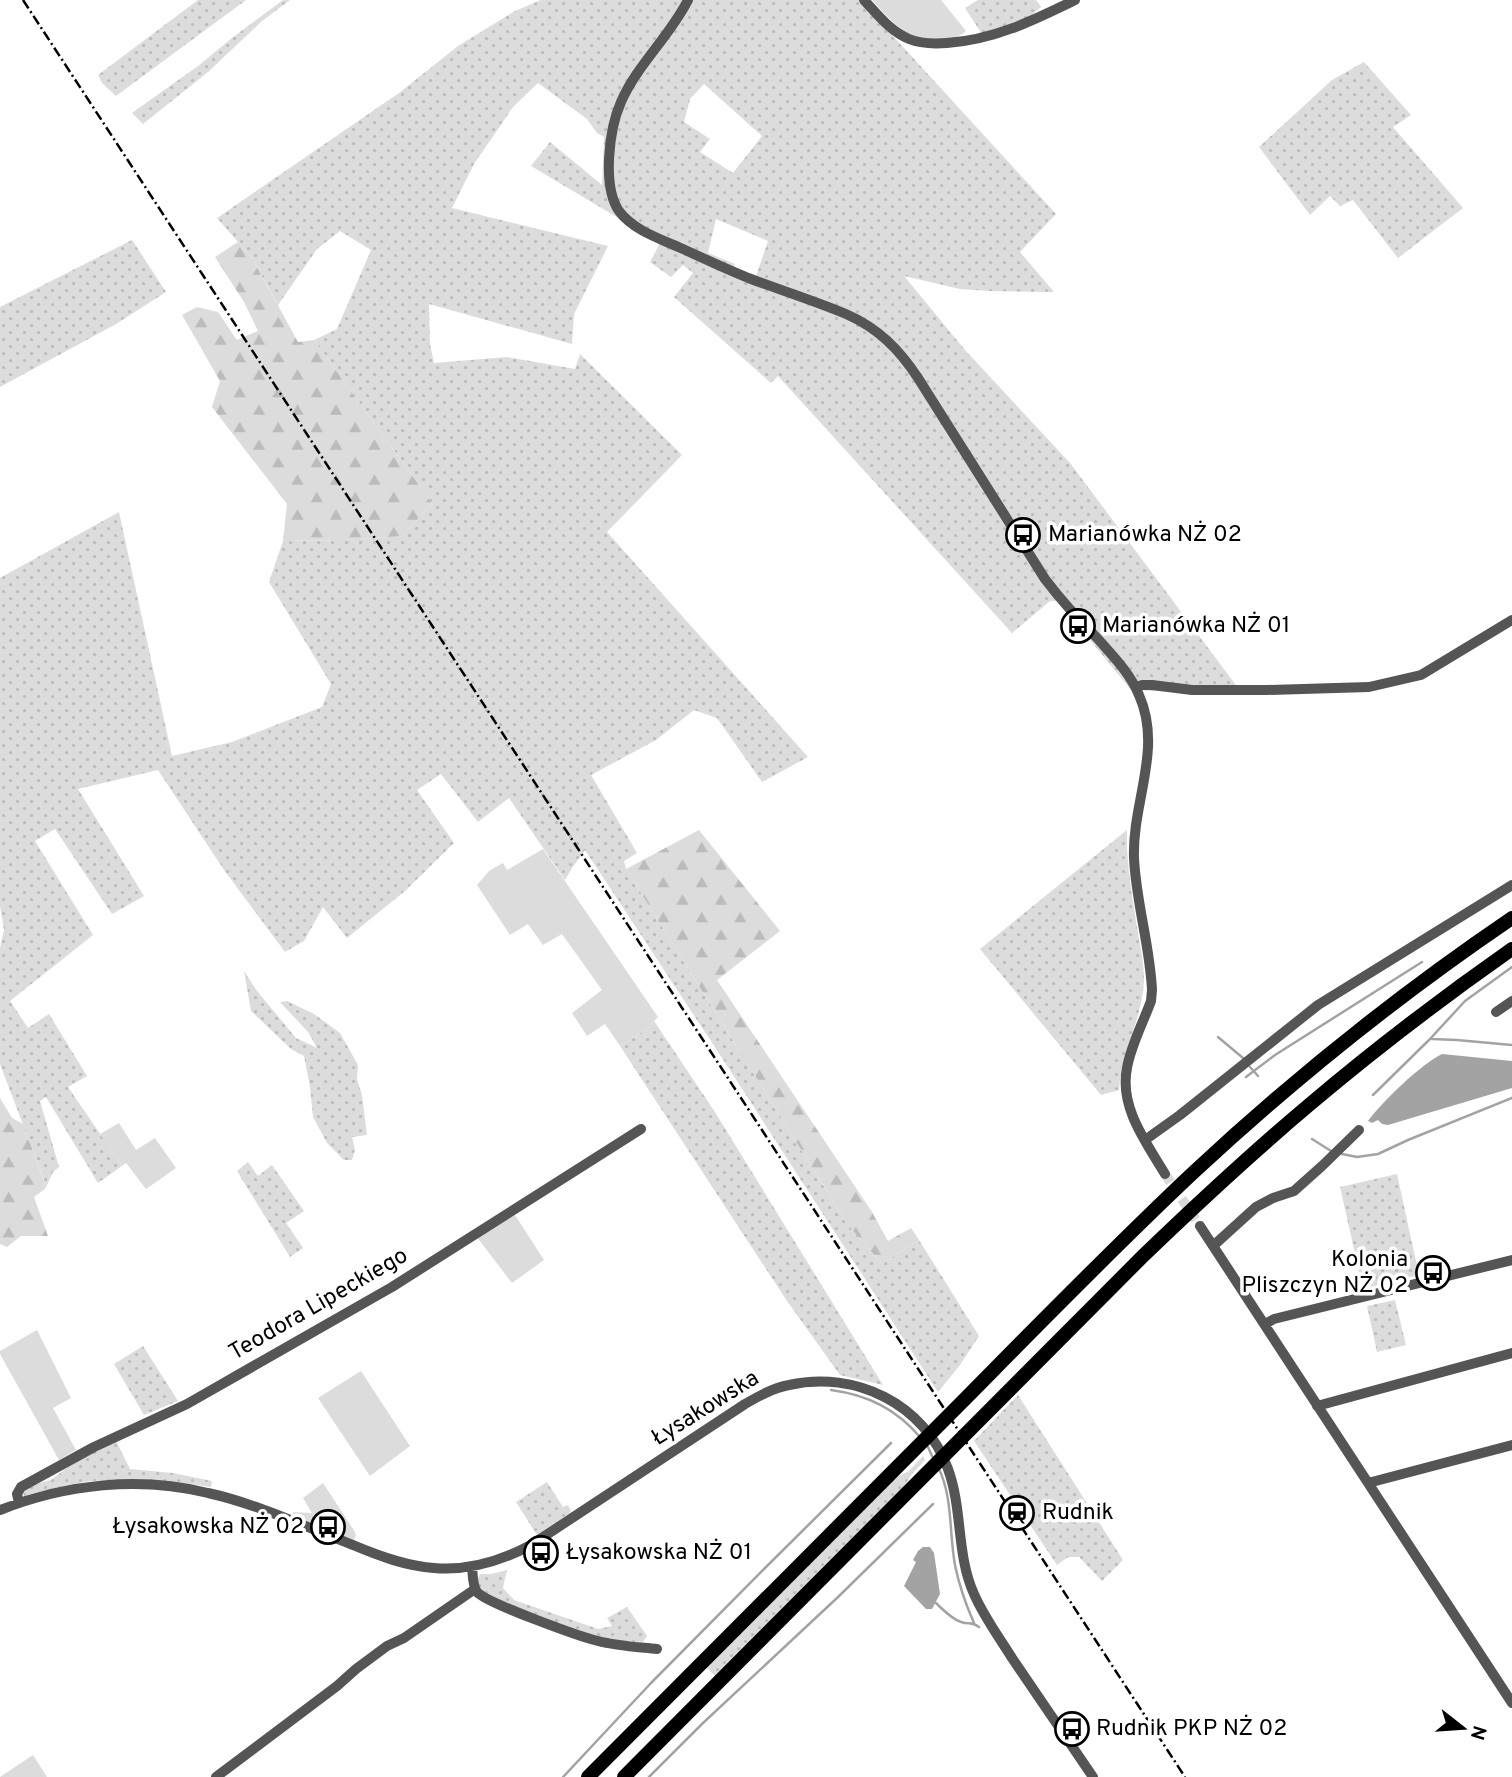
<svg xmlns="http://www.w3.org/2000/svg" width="1512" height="1777" font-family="Overpass,sans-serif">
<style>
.grass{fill:url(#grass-dots);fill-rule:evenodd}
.forest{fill:url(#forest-firs)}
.garden{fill:#dcdcdc}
.water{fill:#a3a3a3}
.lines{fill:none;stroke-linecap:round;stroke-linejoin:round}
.stream{stroke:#a3a3a3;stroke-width:2.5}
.minor-tunnel{stroke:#d9d9d9;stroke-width:10;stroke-dasharray:10 5;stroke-linecap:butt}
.minor{stroke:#555;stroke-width:10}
.highway{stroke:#000;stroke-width:14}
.rail{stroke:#000;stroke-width:2.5;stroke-dasharray:10 3.5 2 3.5;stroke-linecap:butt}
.labels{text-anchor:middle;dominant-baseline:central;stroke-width:7;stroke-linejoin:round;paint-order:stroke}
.poi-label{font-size:23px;fill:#000;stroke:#fff;text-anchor:start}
.street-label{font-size:23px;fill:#000;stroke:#fff}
</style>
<defs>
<pattern id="grass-dots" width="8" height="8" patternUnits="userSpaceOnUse" patternTransform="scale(1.75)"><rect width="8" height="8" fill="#dcdcdc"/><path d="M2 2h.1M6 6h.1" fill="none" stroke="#bbb" stroke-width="1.8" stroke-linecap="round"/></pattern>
<pattern id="forest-firs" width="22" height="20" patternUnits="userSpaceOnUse" patternTransform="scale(1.75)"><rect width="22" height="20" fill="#dcdcdc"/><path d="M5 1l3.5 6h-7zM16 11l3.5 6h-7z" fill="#bbb"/></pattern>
</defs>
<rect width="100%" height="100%" fill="#fff"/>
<!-- grass -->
<path class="grass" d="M 198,0 L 246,0 L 116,96 L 102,83 L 98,75 Z
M 283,0 L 290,0 L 262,21 L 208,72 L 143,124 L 132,113 L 198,66 L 232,38 Z
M 541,0 L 860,0 L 1056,214 L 1020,252 L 1054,292 L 990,291 L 960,289 L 904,276 L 965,350 L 1070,463 L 1241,692 L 1192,692 L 1131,690 L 1058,601 L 1050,601 L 1012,633 L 778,376 L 771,383 L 674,297 L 693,273 L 683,265 L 671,277 L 650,262 L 660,243 L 634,231 L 615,216 L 531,166 L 550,142 L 602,185 L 604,137 L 597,133 L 587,119 L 538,83 L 513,107 L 474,164 L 452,208 L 608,246 L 574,314 L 572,344 L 429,304 L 430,344 L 434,363 L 507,357 L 575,369 L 580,354 L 682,455 L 607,532 L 808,757 L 762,782 L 717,718 L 694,710 L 656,740 L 591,775 L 637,853 L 624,861 L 626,869 L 848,1225 L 882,1264 L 919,1240 L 979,1336 L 960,1365 L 938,1392 L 724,1061 L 585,850 L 572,868 L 565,880 L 509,798 L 478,822 L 441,774 L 417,790 L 454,843 L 405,891 L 347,938 L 323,907 L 304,941 L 285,952 L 224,870 L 158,770 L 78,789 L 144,896 L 112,914 L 55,829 L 35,841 L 93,935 L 10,1001 L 28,1028 L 49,1014 L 87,1076 L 68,1087 L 122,1166 L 98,1183 L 46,1097 L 40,1101 L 59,1167 L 53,1172 L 45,1189 L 44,1180 L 0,1064 L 0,948 L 4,930 L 0,906 L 0,578 L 119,512 L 172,756 L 232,742 L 322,707 L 331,684 L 269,582 L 283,541 L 343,540 L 403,536 L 432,503 L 314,340 L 337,329 L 371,250 L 340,231 L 317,249 L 278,305 L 252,258 L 217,218 L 399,93 L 458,46 L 515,11 ZM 704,84 L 762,136 L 733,173 L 700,152 L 710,139 L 684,122 L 690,99 ZM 716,219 L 768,241 L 754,282 L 732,273 L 735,264 L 708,253 Z
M 978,0 L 1036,0 L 1041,7 C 1025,23 1003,28 982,34 L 965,8 Z
M 1364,62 L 1411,115 L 1393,127 L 1463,208 L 1398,258 L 1353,200 L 1340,206 L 1330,196 L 1310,215 L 1259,147 L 1332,80 Z
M 132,240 L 166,292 L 116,324 L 0,387 L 0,307 Z
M 1127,830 C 1126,863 1132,895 1137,927 C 1140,945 1144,962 1144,980 C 1143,1018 1121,1052 1119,1090 L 1101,1095 L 980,949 Z
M 244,971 L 257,991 L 296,1038 L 317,1048 L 308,1032 L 280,1002 L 287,1001 L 314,1014 L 340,1033 L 358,1065 L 357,1079 L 362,1095 L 367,1135 L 352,1137 L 355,1150 L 352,1160 L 344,1160 L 327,1143 L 313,1117 L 310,1087 L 304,1056 L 291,1049 L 251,1011 Z
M 654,1021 L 715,1112 L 883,1385 L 840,1375 L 787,1301 L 620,1046 L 647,1029 Z
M 248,1162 L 258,1176 L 272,1165 L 304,1211 L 286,1223 L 303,1248 L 290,1257 L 237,1171 Z
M 1397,1174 L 1419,1275 L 1363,1289 L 1340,1187 Z
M 1395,1300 L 1406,1345 L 1377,1352 L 1367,1306 Z
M 143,1346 L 178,1401 L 144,1415 L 114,1364 Z
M 1018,1395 L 1123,1560 L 1102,1581 L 1079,1557 L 1068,1557 L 1057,1565 L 974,1441 Z
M 115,1439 L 130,1469 L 173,1473 L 212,1481 L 211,1487 C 171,1481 133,1477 92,1481 C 69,1484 46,1490 24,1496 L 23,1492 L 29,1486 L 51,1480 L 73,1463 Z
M 923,1456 L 925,1460 L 912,1474 L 903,1488 L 716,1677 L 706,1667 L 893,1479 L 909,1471 Z
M 547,1482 L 563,1507 L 568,1505 L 571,1512 L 537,1535 L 516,1502 Z
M 507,1570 L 503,1588 L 514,1600 L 598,1629 L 612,1626 L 607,1618 L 627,1607 L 647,1636 L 642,1643 L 599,1638 L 572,1630 L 483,1594 L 476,1582 L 480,1574 L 491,1574 Z"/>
<!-- forest -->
<path class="forest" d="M 238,242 L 252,258 L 298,342 L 314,340 L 432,503 L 403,536 L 343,540 L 283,541 L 287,504 L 212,407 L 220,381 L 182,315 L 197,307 L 218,312 L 237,340 L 258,331 L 244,302 L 215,257 Z
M 699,830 L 780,931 L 717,980 L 872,1212 L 888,1241 L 911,1228 L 919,1240 L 882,1264 L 848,1225 L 626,869 Z
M 0,1098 L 12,1118 L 23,1124 L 44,1181 L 45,1189 L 34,1197 L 48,1236 L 21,1236 L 7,1247 L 0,1244 Z"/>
<!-- garden -->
<path class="garden" d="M 872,0 L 941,0 L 966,31 C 955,42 922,43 909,34 C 895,26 883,12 872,0 Z
M 543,849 L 658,1017 L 647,1029 L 620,1046 L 605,1024 L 587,1036 L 572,1013 L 602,990 L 562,934 L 543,945 L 528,924 L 510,935 L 477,885 L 489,871 L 503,863 L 507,870 Z
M 119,1123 L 136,1150 L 155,1138 L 176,1168 L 146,1189 L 126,1163 L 122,1166 L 100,1134 Z
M 515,1215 L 544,1260 L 512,1283 L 476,1236 Z
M 37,1330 L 71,1398 L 53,1408 L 76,1450 L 59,1460 L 0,1354 L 0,1351 Z
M 361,1371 L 410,1446 L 370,1476 L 318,1398 Z
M 323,1483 L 355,1532 L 356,1536 L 353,1540 L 294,1518 L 293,1512 L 312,1513 L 303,1498 Z
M 33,1755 L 47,1777 L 0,1777 Z"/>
<!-- water -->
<path class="water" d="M 1442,1054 L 1512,1061 L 1512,1088 L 1388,1125 L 1382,1124 L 1378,1120 L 1372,1123 L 1368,1121 C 1383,1101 1420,1065 1442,1054 Z
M 923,1547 L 930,1547 L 934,1553 L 940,1594 L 932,1609 L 926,1609 L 904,1586 L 916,1562 L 913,1560 L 918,1551 Z"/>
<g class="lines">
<!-- stream -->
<path class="stream" d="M 1218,1037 L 1243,1058
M 1432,1039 L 1457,1040 L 1512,1045
M 1250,1067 L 1258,1076
M 1246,1077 L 1275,1055 L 1422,962
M 1373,1095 L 1430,1039 L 1465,1001 L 1512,967
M 1312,1139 L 1331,1151
M 1342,1154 L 1357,1157 L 1378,1154 L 1408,1140 L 1512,1098
M 831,1390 C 868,1395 896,1409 920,1437
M 927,1445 L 933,1458
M 938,1467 C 953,1496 949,1533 955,1565 C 959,1585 966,1605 974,1623
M 936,1603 C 942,1609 952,1619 961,1622 C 970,1625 971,1621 979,1627
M 563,1777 L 651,1683 L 765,1568 L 891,1443
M 649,1777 L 703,1723 L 837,1598 L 933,1504"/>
<!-- minor-tunnel -->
<path class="minor-tunnel" d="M 1165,1174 L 1200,1226"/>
<!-- minor -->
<path class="minor" d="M 688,0 C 670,36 637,65 621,102 C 609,129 602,186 619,211 C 634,231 661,239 683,249 C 705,259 728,270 751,279 C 783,291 815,301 846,314 C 878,328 899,349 918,378 L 1045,579 C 1061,600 1079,620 1098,639 C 1113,656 1130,673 1139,695 C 1163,749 1132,802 1134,858 C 1136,902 1150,946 1152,990 L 1151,1001 C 1143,1023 1131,1045 1127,1068 C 1119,1107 1146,1142 1165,1174
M 864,0 C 878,15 890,31 909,39 C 921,44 934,44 947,43 C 994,40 1034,20 1075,0
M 1136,688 L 1142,685 L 1152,685 L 1192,690 L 1266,690 L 1369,687 L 1421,675 L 1512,620
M 1496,1012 L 1512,1001
M 1145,1140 L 1180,1115 L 1318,1005 L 1512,885
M 1200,1226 L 1512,1703
M 1213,1246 L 1256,1207 L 1273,1198 L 1294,1191 L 1322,1166 L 1359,1130
M 1265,1324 L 1274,1319 L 1512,1260
M 1317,1406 L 1512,1353
M 1368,1483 L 1512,1445
M 19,1503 L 17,1494 L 21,1487 L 94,1447 L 187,1404 L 392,1287 L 641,1129
M 0,1510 C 66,1484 139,1476 208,1493 C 258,1504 305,1527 353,1545 C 379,1556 406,1566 434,1568 C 468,1571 501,1561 531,1545 L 745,1404 C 759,1396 773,1388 789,1385 C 855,1370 925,1404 948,1469 C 963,1510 956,1554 974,1594 C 984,1617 999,1637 1012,1658 C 1039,1698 1066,1737 1093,1777
M 472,1566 C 473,1574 472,1585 477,1592 C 486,1603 581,1637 598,1641 C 617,1646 638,1647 657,1649
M 216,1777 L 337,1686 L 356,1669 L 387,1646 L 404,1638 L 475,1589"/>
<!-- highway -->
<path class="highway" d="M 588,1777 C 714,1651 840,1525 965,1399 C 1041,1322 1116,1245 1195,1171 C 1294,1079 1400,994 1512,918
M 624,1777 L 1143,1256 C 1197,1204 1252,1153 1309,1105 C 1374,1050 1442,998 1512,949"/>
<!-- rail -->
<path class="rail" d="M 23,0 L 1185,1777"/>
</g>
<!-- icons -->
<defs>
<g id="bus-ring" transform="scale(1.75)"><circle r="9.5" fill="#fff" stroke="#000" stroke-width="1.5"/><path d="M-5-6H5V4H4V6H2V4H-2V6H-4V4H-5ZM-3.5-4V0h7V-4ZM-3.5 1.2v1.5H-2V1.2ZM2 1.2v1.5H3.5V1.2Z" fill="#000"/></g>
<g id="station-ring" transform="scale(1.75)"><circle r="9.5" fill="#fff" stroke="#000" stroke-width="1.5"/><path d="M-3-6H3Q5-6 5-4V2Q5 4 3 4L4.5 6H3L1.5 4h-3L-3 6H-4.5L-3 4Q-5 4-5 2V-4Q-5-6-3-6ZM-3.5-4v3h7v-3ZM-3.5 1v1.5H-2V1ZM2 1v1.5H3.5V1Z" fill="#000"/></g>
</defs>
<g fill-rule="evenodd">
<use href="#bus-ring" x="1023" y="535"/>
<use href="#bus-ring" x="1078" y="626"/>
<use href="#bus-ring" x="1433" y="1273"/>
<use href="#station-ring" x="1017" y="1513"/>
<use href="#bus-ring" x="328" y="1527"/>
<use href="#bus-ring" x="541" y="1553"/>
<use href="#bus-ring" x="1072" y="1729"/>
</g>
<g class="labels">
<!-- poi labels -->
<g class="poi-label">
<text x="1048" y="535">Marianówka NŻ 02</text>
<text x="1102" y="626">Marianówka NŻ 01</text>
<text x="1408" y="1260" text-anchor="end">Kolonia<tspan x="1408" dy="26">Pliszczyn NŻ 02</tspan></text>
<text x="1042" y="1513">Rudnik</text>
<text x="304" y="1527" text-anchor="end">Łysakowska NŻ 02</text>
<text x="566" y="1553">Łysakowska NŻ 01</text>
<text x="1096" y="1729">Rudnik PKP NŻ 02</text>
</g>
<!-- street labels -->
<g class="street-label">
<text transform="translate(319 1305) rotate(-30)">Teodora Lipeckiego</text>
<text transform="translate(706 1409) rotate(-32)">Łysakowska</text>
</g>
</g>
<!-- north arrow -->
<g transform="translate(1463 1728) rotate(107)" stroke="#ffffff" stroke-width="5" paint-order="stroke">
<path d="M0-5L12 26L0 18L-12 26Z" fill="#000000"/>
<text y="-10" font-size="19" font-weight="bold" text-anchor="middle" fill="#000000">N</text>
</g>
</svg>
